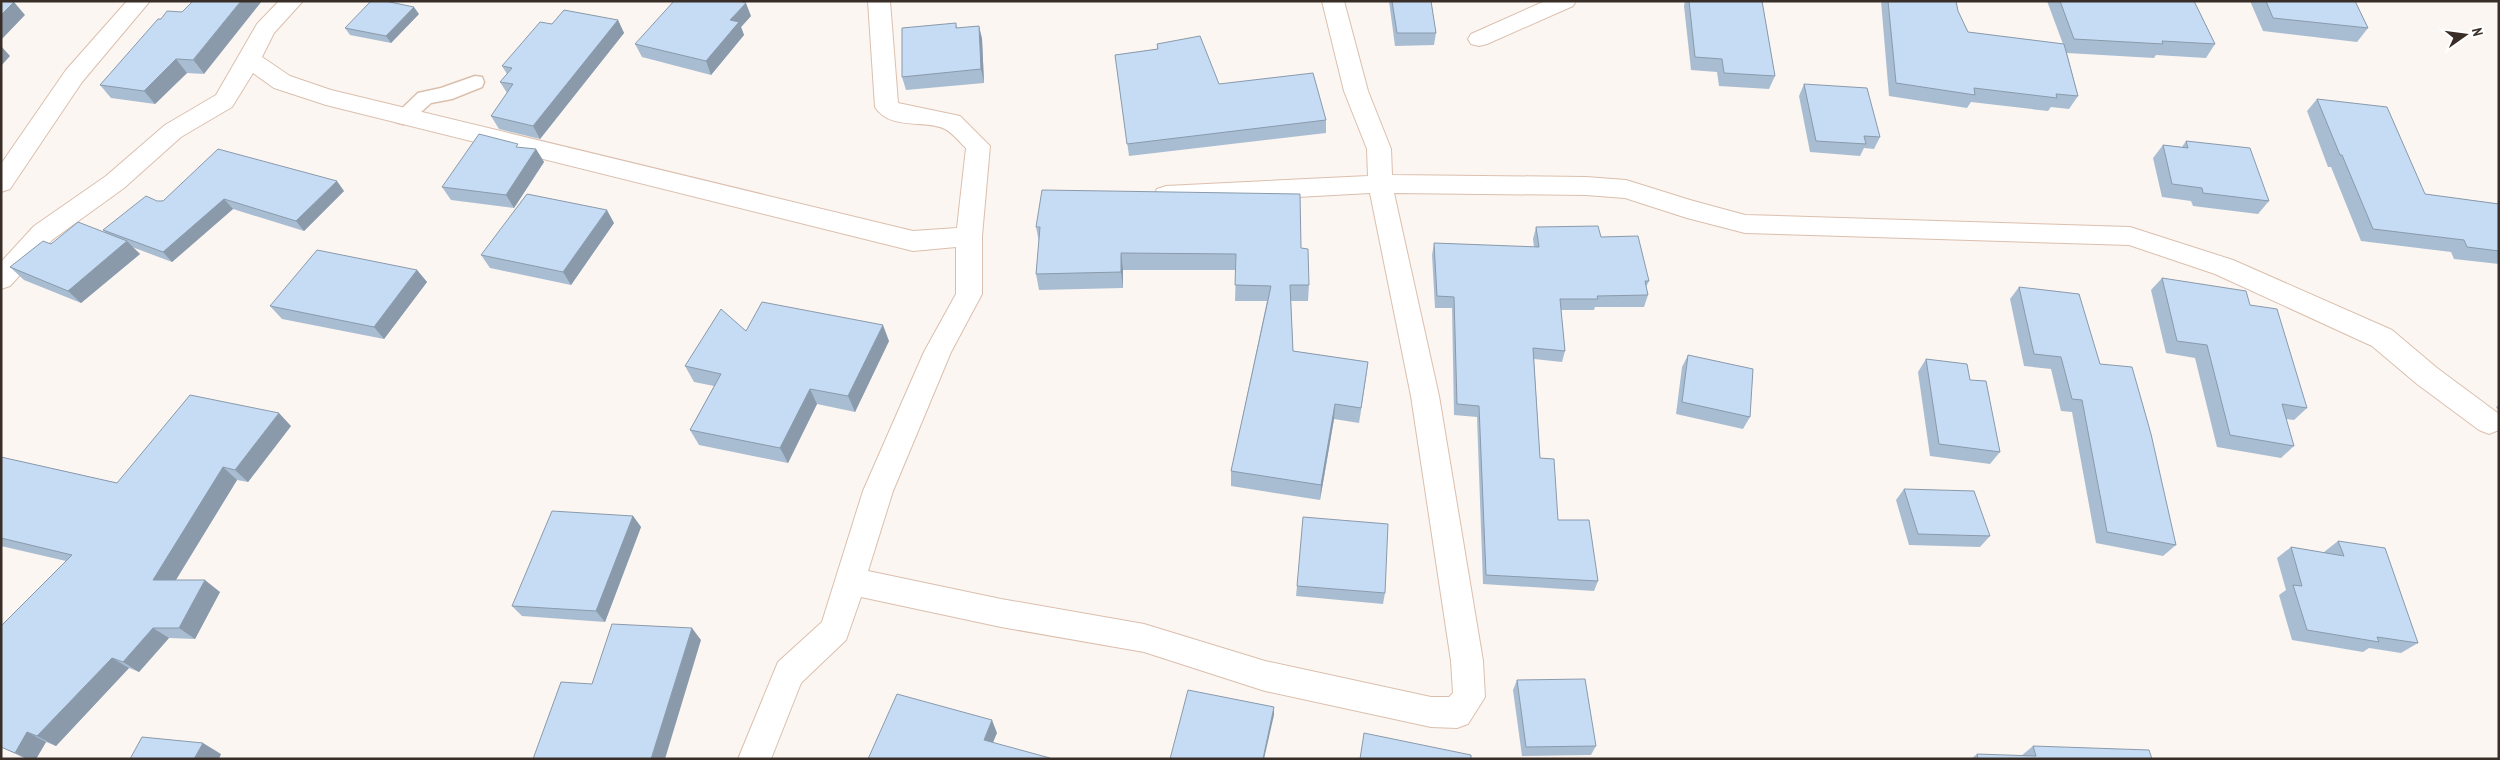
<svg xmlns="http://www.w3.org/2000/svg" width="2500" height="760" font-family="'PT Sans Narrow',sans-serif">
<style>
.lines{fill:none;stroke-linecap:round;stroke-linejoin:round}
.lane-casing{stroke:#dbbfad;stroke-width:3}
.street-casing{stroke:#dbbfad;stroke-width:2}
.lane{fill:#fff;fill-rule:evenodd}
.street{fill:#fff;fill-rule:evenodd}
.wall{fill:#a9bdd2}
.shaded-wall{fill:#8a9aab}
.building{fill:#c5dcf4;stroke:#8a9aab}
</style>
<rect width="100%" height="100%" fill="#fcf6f2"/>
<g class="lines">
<!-- lane casing -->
<g class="lane-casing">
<path id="lane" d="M 475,76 L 482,77 L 484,82 L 482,87 L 452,99 L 431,103 L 410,122 L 403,124 L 396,122 L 393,117 L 418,93 L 441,88 Z"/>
</g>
<!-- street casing -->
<g class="street-casing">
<path id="street" d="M 127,1 L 150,1 L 82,82 L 10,189 L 1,192 L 1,164 L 66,70 Z
M 279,1 L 303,1 L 274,33 L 262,57 L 290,76 L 331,90 L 913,231 L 957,228 L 966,148 C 960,143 953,133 945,129 C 925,119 890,131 875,107 L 868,1 L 890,1 L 898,103 L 960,116 L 990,146 L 982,236 L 982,294 L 951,352 L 893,491 L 868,571 L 1001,599 L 1144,624 L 1265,661 L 1431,697 L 1449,697 L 1453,693 L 1451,661 L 1411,396 L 1370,193 L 1166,204 L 1157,201 L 1154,195 L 1157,189 L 1166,186 L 1368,176 L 1367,149 L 1344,91 L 1322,1 L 1344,1 L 1368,91 L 1391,149 L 1392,175 L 1586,177 L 1626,180 L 1690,200 L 1745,215 L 2130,227 L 2233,260 L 2392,330 L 2437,368 L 2499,414 L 2499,430 L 2489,434 L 2479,430 L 2417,384 L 2372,346 L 2215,274 L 2129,245 L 1745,233 L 1687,218 L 1625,198 L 1586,195 L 1394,193 L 1439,396 L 1483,661 L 1485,697 L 1468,724 L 1457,728 L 1431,727 L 1265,691 L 1144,652 L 1001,627 L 861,597 L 846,640 L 801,683 L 771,759 L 738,759 L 778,662 L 822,622 L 863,491 L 924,352 L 956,294 L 956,247 L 913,251 L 326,105 L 274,88 L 253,73 L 232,107 L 181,137 L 124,188 L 52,240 L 10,286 L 1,289 L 1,262 L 34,226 L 106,176 L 165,125 L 216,95 L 257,24 Z
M 1545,1 L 1576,1 L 1573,6 L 1487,44 L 1479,46 L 1471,44 L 1468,39 L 1471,34 Z"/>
</g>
<!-- lane -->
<use href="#lane" class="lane"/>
<!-- street -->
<use href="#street" class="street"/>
</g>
<!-- wall -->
<path class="wall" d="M 1389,1 L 1431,1 L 1436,33 L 1434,45 L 1395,46 Z
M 1685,1 L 1762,1 L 1775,76 L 1769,89 L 1719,86 L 1717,72 L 1691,70 L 1684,6 Z
M 1881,1 L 1956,1 L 1958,11 L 1968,32 L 2063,44 L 2047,1 L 2194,1 L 2215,44 L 2206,58 L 2156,55 L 2154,58 L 2067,53 L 2078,96 L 2069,109 L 2051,107 L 2048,111 L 1971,102 L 1967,108 L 1889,96 Z
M 2250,1 L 2355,1 L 2368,28 L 2357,42 L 2263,31 Z
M 419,14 L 391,43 L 350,35 L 345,28 Z
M 751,16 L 741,27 L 744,35 L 711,75 L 642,57 L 635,44 Z
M 161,19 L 204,74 L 187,73 L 155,104 L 111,98 L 100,85 Z
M 618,20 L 624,33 L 540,139 L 499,129 L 491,116 L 507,93 L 500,82 L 507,74 L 502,66 L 552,24 Z
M 956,23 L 957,28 L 979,26 L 982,39 L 984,83 L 906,90 L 902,77 Z
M 1157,44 L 1219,84 L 1326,120 L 1326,133 L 1129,156 L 1115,55 L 1157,49 Z
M 1804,84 L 1880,137 L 1874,149 L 1864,148 L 1860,156 L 1810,152 L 1799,96 Z
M 2317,99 L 2425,194 L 2499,204 L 2499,264 L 2454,259 L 2451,252 L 2361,241 L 2331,167 L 2328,167 L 2307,111 Z
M 2186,141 L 2269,201 L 2258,214 L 2193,206 L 2191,201 L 2162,197 L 2153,158 L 2163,145 L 2182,147 Z
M 536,149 L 544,162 L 514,208 L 451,200 L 442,187 Z
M 344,191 L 304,231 L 233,209 L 172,262 L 132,247 L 140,254 L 81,303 L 24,280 L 10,267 L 51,244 L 107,234 L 103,230 L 157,201 Z
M 614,223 L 571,285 L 490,268 L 481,255 Z
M 1036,227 L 1301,248 L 1309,285 L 1308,301 L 1291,301 L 1293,351 L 1368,362 L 1359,423 L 1334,419 L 1320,500 L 1231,486 L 1231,471 L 1267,301 L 1235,301 L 1236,270 L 1123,270 L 1123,288 L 1039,290 L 1036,274 L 1039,242 Z
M 1536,227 L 1601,237 L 1649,281 L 1646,287 L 1648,295 L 1644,307 L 1595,307 L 1594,310 L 1561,310 L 1565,351 L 1562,362 L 1534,359 L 1540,458 L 1558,520 L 1598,581 L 1594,591 L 1483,584 L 1477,417 L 1454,415 L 1452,308 L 1435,308 L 1432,255 L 1434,243 L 1534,247 L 1533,239 Z
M 417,270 L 427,282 L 384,339 L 282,319 L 270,306 Z
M 2162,278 L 2250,305 L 2307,408 L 2294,420 L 2286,419 L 2294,446 L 2281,458 L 2217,447 L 2195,358 L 2166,353 L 2151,290 Z
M 2019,287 L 2100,364 L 2176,545 L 2163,556 L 2096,543 L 2072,412 L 2061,411 L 2051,369 L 2024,366 L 2010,299 Z
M 746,331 L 889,341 L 855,412 L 817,404 L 788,463 L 699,445 L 690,430 L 714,386 L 694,382 L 685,366 Z
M 1688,355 L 1750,417 L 1743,429 L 1676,414 L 1682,367 Z
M 1926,359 L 1970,380 L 2000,452 L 1990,464 L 1930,456 L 1918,372 Z
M 2499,405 L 2499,411 L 2496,407 Z
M 291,426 L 248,482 L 237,480 L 176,580 L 220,592 L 195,639 L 169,638 L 139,672 L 129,668 L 56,746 L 46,742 L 36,759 L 26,759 L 1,747 L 66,561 L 1,546 L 1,457 L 117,483 Z
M 1904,489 L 1990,536 L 1980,547 L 1909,545 L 1896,500 Z
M 633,516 L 641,527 L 605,622 L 522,616 L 512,606 Z
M 2338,541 L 2418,643 L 2401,653 L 2369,648 L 2363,652 L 2292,640 L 2279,595 L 2286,590 L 2277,558 L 2291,547 L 2324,553 L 2324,552 Z
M 1297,586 L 1385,593 L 1383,604 L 1296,596 Z
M 1517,680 L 1596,746 L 1591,755 L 1522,756 L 1513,690 Z
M 2033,746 L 2152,759 L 1971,759 L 1977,754 L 2021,756 Z"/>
<!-- shaded-wall -->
<path class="shaded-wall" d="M 241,1 L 262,1 L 204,74 L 193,60 Z
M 14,2 L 25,15 L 1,40 L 1,15 Z
M 746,3 L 751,16 L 741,27 L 744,35 L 711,75 L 706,61 L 730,20 Z
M 414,7 L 419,14 L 391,43 L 386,36 Z
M 618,20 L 624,33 L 540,139 L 533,126 Z
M 979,26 L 982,39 L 984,83 L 981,69 Z
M 1,46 L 10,56 L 1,66 Z
M 176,59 L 187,73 L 155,104 L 144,91 Z
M 536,149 L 544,162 L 514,208 L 506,195 Z
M 337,181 L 344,191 L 304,231 L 296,221 Z
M 224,199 L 233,209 L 172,262 L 163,252 Z
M 607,210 L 614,223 L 571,285 L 563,272 Z
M 127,241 L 140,254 L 81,303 L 68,291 Z
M 1121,253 L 1123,270 L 1123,288 L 1121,272 Z
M 417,270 L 427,282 L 384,339 L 374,327 Z
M 883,325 L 889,341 L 855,412 L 848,396 Z
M 1368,362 L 1366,377 L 1359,423 L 1361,408 Z
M 810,389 L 817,404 L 788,463 L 780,448 Z
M 1335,404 L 1334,419 L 1320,500 L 1321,485 Z
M 279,413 L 291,426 L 248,482 L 235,470 Z
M 223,467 L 237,480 L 169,591 L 153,580 Z
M 633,516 L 641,527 L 605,622 L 596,611 Z
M 205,580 L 220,592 L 195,639 L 179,628 Z
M 153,628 L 169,638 L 139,672 L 123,662 Z
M 692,628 L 701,640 L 665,759 L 651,759 Z
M 112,658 L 129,668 L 56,746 L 37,736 Z
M 1274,707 L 1274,715 L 1264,759 L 1263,759 Z
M 992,720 L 997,733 L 989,752 L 984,740 Z
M 27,732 L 46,742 L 36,759 L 27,759 L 15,753 Z
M 203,743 L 221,754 L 219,759 L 194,759 Z"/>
<!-- building -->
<path class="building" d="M 1,1 L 14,2 L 1,15 Z
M 193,1 L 241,1 L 193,60 L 176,59 L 144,91 L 100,85 L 158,19 L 161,19 L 167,11 L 182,12 Z
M 371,1 L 385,1 L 414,7 L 386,36 L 345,28 Z
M 674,1 L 740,1 L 746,3 L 730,20 L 739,22 L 706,61 L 635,44 Z
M 1392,1 L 1431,1 L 1436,33 L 1397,33 Z
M 1689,1 L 1762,1 L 1775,76 L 1724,73 L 1722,59 L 1695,57 Z
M 1888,1 L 1956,1 L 1958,11 L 1968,32 L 2064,44 L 2078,96 L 2056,94 L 2057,98 L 1974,88 L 1975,95 L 1896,83 Z
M 2060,1 L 2194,1 L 2215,44 L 2162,41 L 2163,44 L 2074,39 Z
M 2266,1 L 2355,1 L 2368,28 L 2273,18 Z
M 564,10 L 618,20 L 533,126 L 491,116 L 513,84 L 500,82 L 512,68 L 502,66 L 540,22 L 552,24 Z
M 956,23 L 956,28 L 979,26 L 981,69 L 902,77 L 902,28 Z
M 1200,36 L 1219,84 L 1313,73 L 1326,120 L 1127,144 L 1115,55 L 1158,49 L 1157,44 Z
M 1804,84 L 1867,88 L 1880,137 L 1864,136 L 1866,144 L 1816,141 Z
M 2317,99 L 2387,107 L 2425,194 L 2499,204 L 2499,251 L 2467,247 L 2464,240 L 2373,229 L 2342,155 L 2340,155 Z
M 479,134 L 518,144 L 516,147 L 536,149 L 506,195 L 442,187 Z
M 2186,141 L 2250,148 L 2269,201 L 2203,193 L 2202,188 L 2172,184 L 2163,145 L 2188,148 Z
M 218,149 L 337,181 L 296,221 L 224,199 L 163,252 L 103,230 L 146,196 L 157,201 L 163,201 Z
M 1042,190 L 1300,194 L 1301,248 L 1308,249 L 1309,285 L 1290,285 L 1293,351 L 1368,362 L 1361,408 L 1335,404 L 1321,485 L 1231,471 L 1271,286 L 1235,285 L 1236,254 L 1121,253 L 1121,272 L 1036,274 L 1040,227 L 1036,227 Z
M 527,194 L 607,210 L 563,272 L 481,255 Z
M 78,222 L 127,241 L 68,291 L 10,267 L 43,241 L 51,244 Z
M 1598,226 L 1601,237 L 1638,236 L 1649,281 L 1645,281 L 1648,295 L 1597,296 L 1598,299 L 1560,299 L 1565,351 L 1533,348 L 1540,458 L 1554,459 L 1558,520 L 1589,520 L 1598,581 L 1486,575 L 1479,406 L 1457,404 L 1454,297 L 1437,296 L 1434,243 L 1539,247 L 1536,227 Z
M 317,250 L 417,270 L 374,327 L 270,306 Z
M 2162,278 L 2246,291 L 2250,305 L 2277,309 L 2307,408 L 2282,404 L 2294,446 L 2230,435 L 2207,345 L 2177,341 Z
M 2019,287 L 2079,294 L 2100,364 L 2132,367 L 2151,434 L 2176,545 L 2107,532 L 2082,400 L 2072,399 L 2061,357 L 2034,354 Z
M 762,302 L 883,325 L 848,396 L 810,389 L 780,448 L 690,430 L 721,374 L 685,366 L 721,309 L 746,331 Z
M 1688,355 L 1753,369 L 1750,417 L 1682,402 Z
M 1926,359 L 1967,364 L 1970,380 L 1986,381 L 2000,452 L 1939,444 Z
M 190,395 L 279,413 L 235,470 L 223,467 L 153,580 L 205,580 L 179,628 L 153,628 L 123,662 L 112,658 L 37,736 L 27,732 L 15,753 L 1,747 L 1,626 L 72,555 L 1,538 L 1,457 L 117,483 Z
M 1904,489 L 1974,491 L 1990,536 L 1918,534 Z
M 552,511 L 633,516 L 596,611 L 512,606 Z
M 1303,517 L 1388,524 L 1385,593 L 1297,586 Z
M 2338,541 L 2385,548 L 2418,643 L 2377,637 L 2379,642 L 2307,630 L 2293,585 L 2302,586 L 2291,547 L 2344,556 Z
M 612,624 L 692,628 L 651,759 L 533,759 L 561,682 L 592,684 Z
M 1585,679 L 1596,746 L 1526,747 L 1517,680 Z
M 1188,690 L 1274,707 L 1263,759 L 1170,759 Z
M 897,694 L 992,720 L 984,740 L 1050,758 L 1050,759 L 868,759 Z
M 1364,733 L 1471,755 L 1471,759 L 1360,759 Z
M 142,737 L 203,743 L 194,759 L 130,759 Z
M 2033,746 L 2149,750 L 2152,759 L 1978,759 L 1977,754 L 2036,756 Z"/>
<!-- border -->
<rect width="2500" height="760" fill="none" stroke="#392e27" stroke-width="5"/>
<!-- north arrow -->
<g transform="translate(2465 35) rotate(76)" stroke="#ffffff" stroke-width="4" paint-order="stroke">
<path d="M0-4L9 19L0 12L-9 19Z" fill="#392e27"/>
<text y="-8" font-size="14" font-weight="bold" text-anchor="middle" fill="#392e27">N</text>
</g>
</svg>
